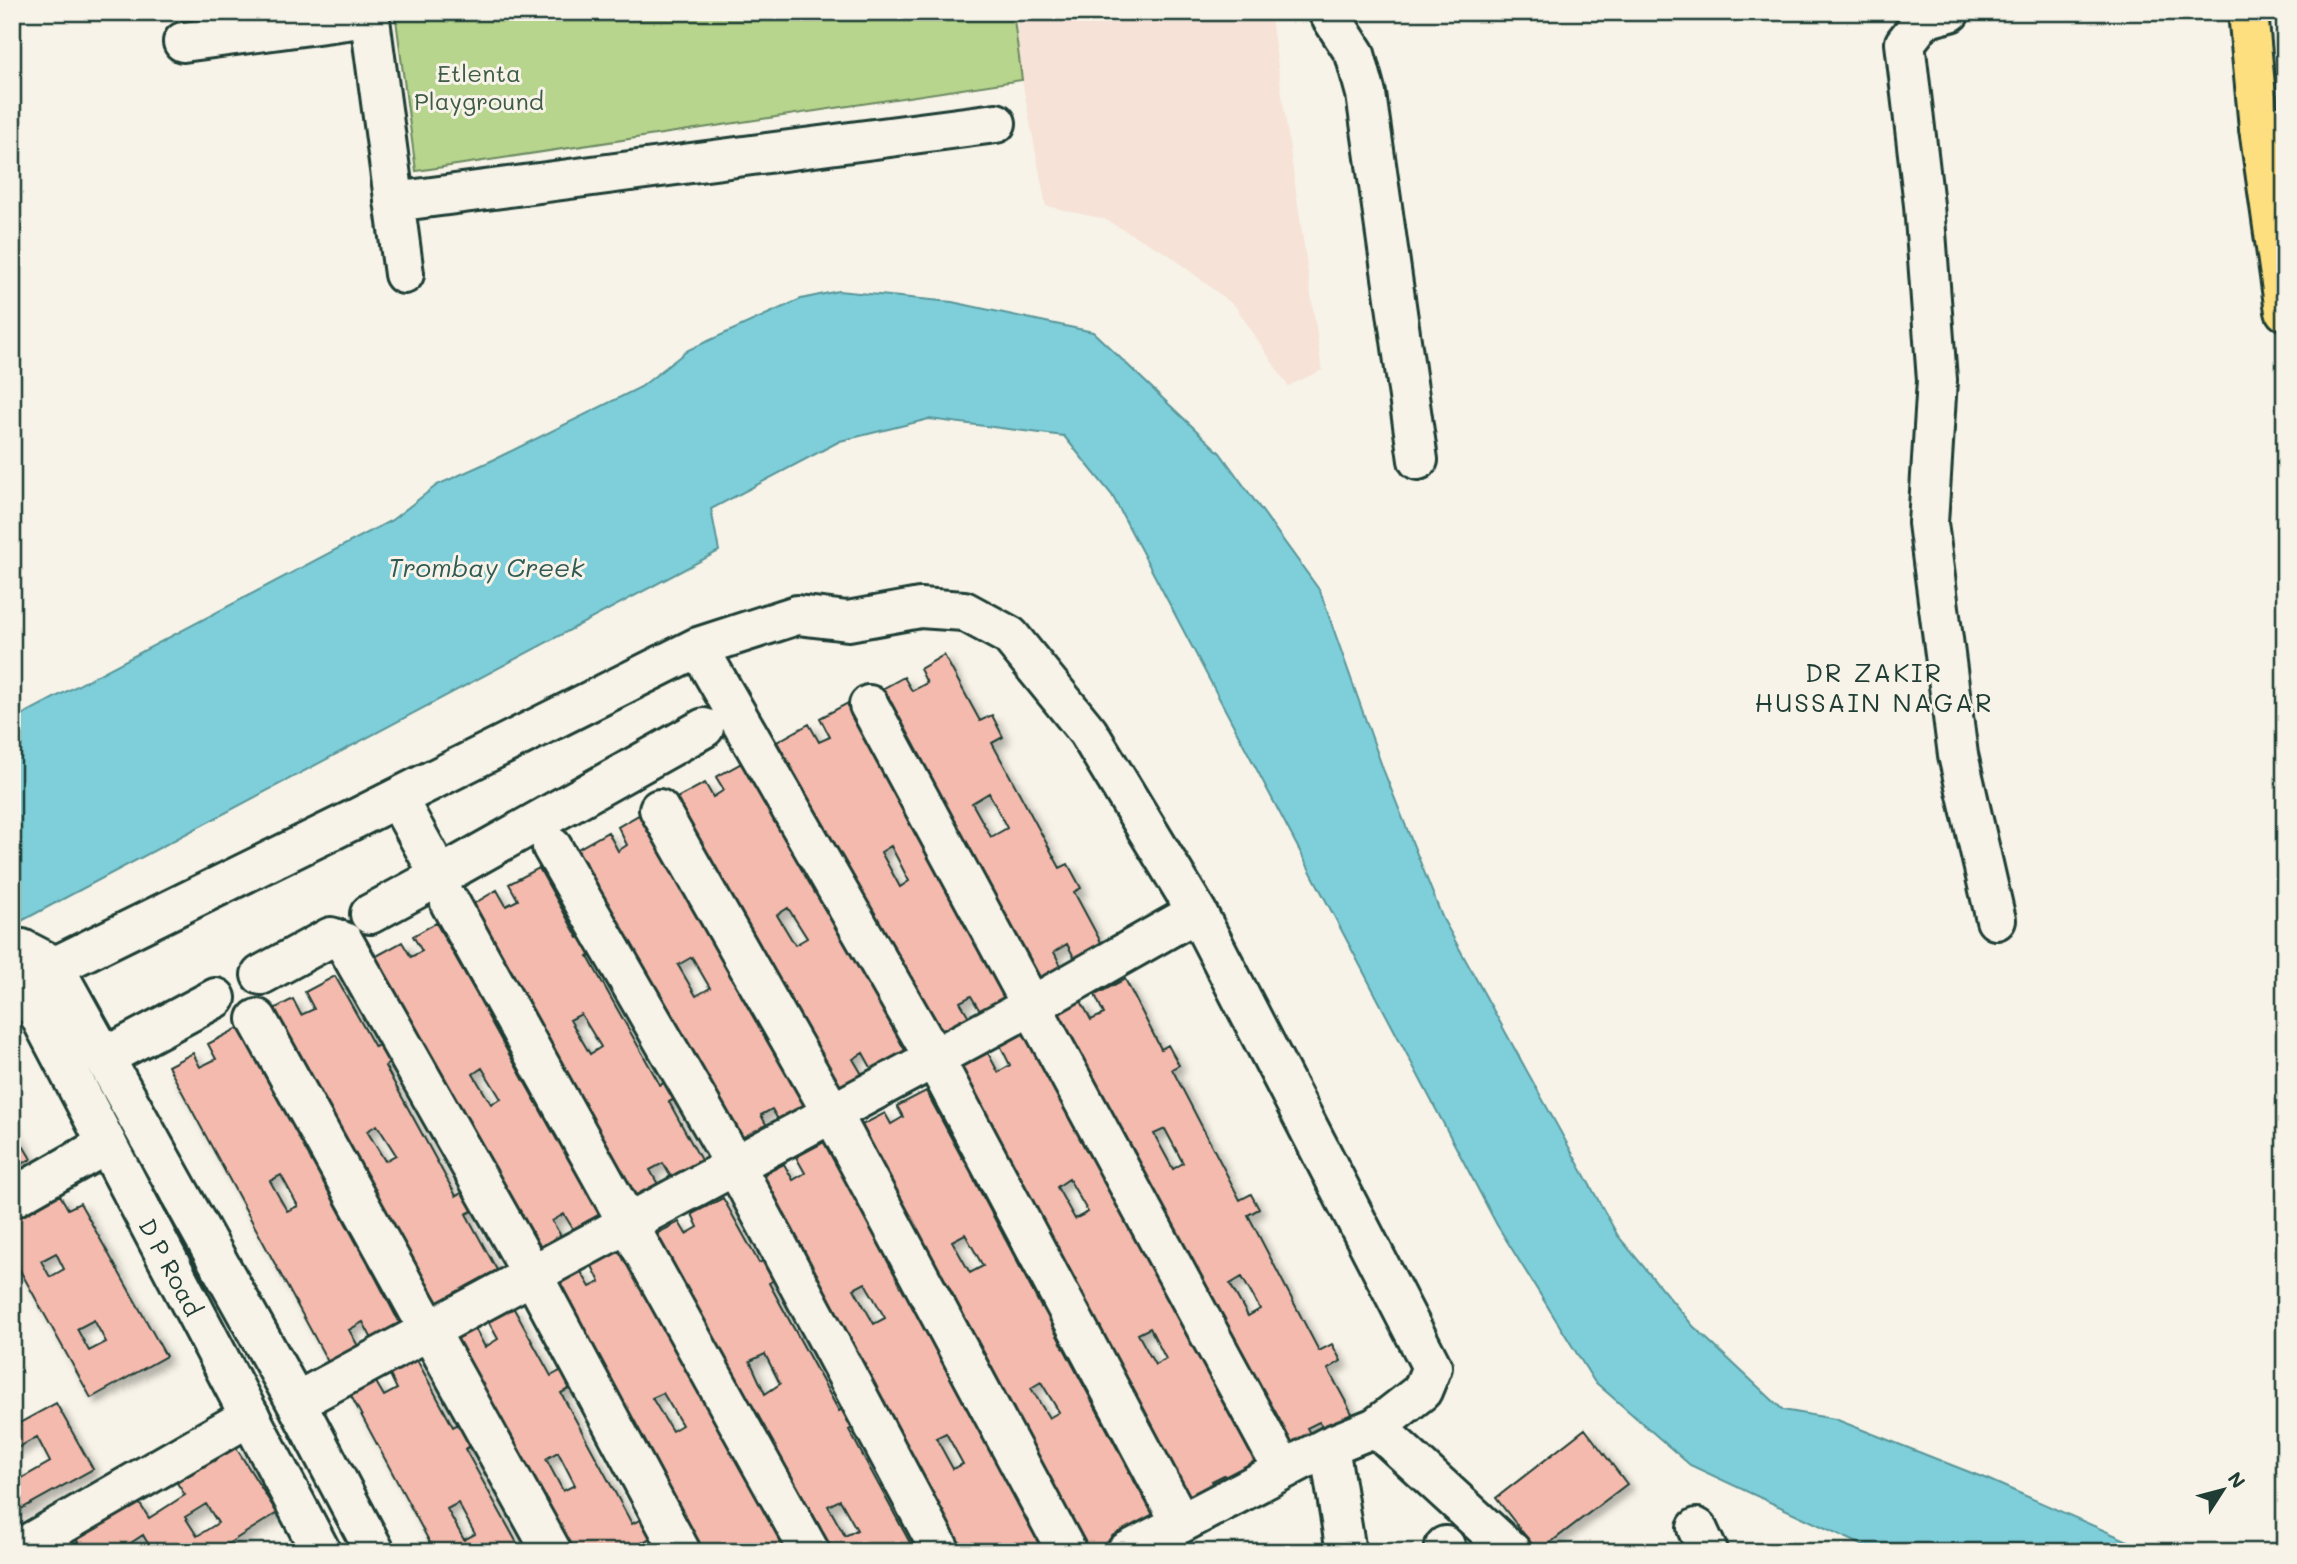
<svg xmlns="http://www.w3.org/2000/svg" width="2297" height="1564" font-family="Mali,sans-serif">
<style>
.built{fill:#f6e2d6}
.green{fill:#b7d58d;stroke:#6b8960;stroke-width:2}
.water{fill:#7ecfda;stroke:#589598;stroke-width:2}
.building{fill:#f4baad;stroke:#1f3d34;stroke-width:2;fill-rule:evenodd;filter:url(#shadow)}
.lines{fill:none;stroke-linecap:round;stroke-linejoin:round}
.minor-casing{stroke:#1f3d34;stroke-width:44}
.tertiary-casing{stroke:#1f3d34;stroke-width:44}
.trunk-casing{stroke:#1f3d34;stroke-width:44}
.minor{stroke:#f7f3e8;stroke-width:38}
.tertiary{stroke:#f7f3e8;stroke-width:38}
.trunk{stroke:#fddf80;stroke-width:38}
.labels{text-anchor:middle;dominant-baseline:central;stroke-width:6;stroke-linejoin:round;paint-order:stroke}
.park-label{font-size:24px;fill:#3d5b46;stroke:#f7f3e8}
.street-label{font-size:24px;fill:#1f3d34;stroke:#f7f3e8}
.water-label{font-size:26px;font-style:italic;fill:#325a55;stroke:#f7f3e8}
.neighbourhood-label{font-size:26px;letter-spacing:2px;fill:#1f3d34;stroke:#f7f3e8}
</style>
<defs>
<filter id="shadow"><feDropShadow dx="6" dy="6" stdDeviation="3.5" flood-color="#0004"/></filter>
</defs>
<rect width="100%" height="100%" fill="#f7f3e8"/>
<filter id="ink" filterUnits="userSpaceOnUse"><feTurbulence type="fractalNoise" baseFrequency=".0143" numOctaves="2"/><feDisplacementMap in="SourceGraphic" scale="14" xChannelSelector="R" yChannelSelector="G"/><feConvolveMatrix kernelMatrix="1 2 1 2 8 2 1 2 1" color-interpolation-filters="sRGB"/></filter>
<g filter="url(#ink)">
<!-- built -->
<path class="built" d="M 1015,12 L 1270,12 L 1322,370 L 1288,386 L 1236,307 L 1168,254 L 1104,219 L 1046,206 L 1022,80 Z"/>
<!-- green -->
<path class="green" d="M 395,12 L 1013,12 L 1022,80 L 416,171 Z"/>
<!-- water -->
<path class="water" d="M 838,291 L 952,302 L 1093,332 L 1220,453 L 1320,591 L 1383,769 L 1443,919 L 1618,1236 L 1693,1326 L 1783,1410 L 1835,1419 L 1987,1479 L 2153,1552 L 1877,1552 L 1690,1465 L 1594,1381 L 1497,1225 L 1112,495 L 1064,436 L 929,419 L 840,441 L 711,509 L 719,551 L 12,926 L 12,720 L 392,520 L 437,485 L 493,460 L 641,387 L 688,350 L 801,299 Z"/>
<!-- building -->
<path class="building" d="M 944,655 L 980,721 L 992,715 L 1003,737 L 992,743 L 1060,868 L 1068,864 L 1081,888 L 1074,892 L 1102,944 L 1075,959 L 1067,944 L 1054,952 L 1061,966 L 1036,980 L 877,692 L 904,677 L 912,691 L 927,683 L 920,669 ZM 989,793 L 1007,828 L 991,837 L 972,803 Z
M 848,703 L 1009,996 L 980,1011 L 971,996 L 960,1002 L 969,1017 L 938,1034 L 777,742 L 809,724 L 819,742 L 830,737 L 820,718 ZM 891,846 L 909,881 L 900,887 L 881,852 Z
M 745,761 L 863,975 L 874,969 L 884,987 L 873,993 L 906,1052 L 873,1071 L 863,1053 L 853,1059 L 863,1076 L 834,1092 L 673,800 L 705,783 L 713,797 L 724,790 L 716,777 ZM 788,908 L 807,938 L 795,945 L 777,915 Z
M 644,812 L 807,1108 L 780,1123 L 772,1109 L 761,1115 L 768,1128 L 737,1145 L 576,850 L 608,832 L 618,851 L 627,845 L 618,827 ZM 692,957 L 710,988 L 696,996 L 678,965 Z
M 539,868 L 578,938 L 589,933 L 600,951 L 588,957 L 660,1085 L 671,1079 L 680,1096 L 669,1102 L 702,1162 L 672,1179 L 663,1163 L 650,1170 L 659,1186 L 633,1200 L 470,906 L 497,890 L 506,906 L 518,900 L 509,884 ZM 581,1014 L 601,1047 L 590,1054 L 570,1020 Z
M 436,923 L 476,993 L 494,983 L 503,1001 L 485,1011 L 557,1140 L 574,1131 L 583,1148 L 567,1157 L 600,1214 L 573,1229 L 564,1214 L 552,1221 L 561,1236 L 537,1250 L 373,958 L 402,942 L 411,957 L 422,951 L 413,936 ZM 482,1068 L 501,1099 L 491,1104 L 473,1074 Z
M 335,976 L 375,1047 L 390,1038 L 400,1057 L 385,1066 L 456,1196 L 472,1187 L 482,1206 L 466,1214 L 497,1270 L 428,1308 L 266,1013 L 293,999 L 301,1015 L 314,1009 L 305,992 ZM 377,1125 L 396,1155 L 385,1161 L 367,1131 Z
M 1125,979 L 1161,1049 L 1168,1045 L 1179,1065 L 1172,1069 L 1240,1200 L 1251,1194 L 1259,1209 L 1248,1215 L 1319,1351 L 1332,1344 L 1341,1361 L 1328,1369 L 1354,1417 L 1327,1432 L 1319,1422 L 1307,1428 L 1313,1439 L 1285,1454 L 1052,1017 L 1081,1001 L 1091,1020 L 1104,1014 L 1095,995 ZM 1165,1129 L 1183,1163 L 1173,1169 L 1154,1134 ZM 1242,1277 L 1260,1309 L 1248,1316 L 1230,1284 Z
M 240,1027 L 278,1099 L 293,1091 L 303,1110 L 289,1118 L 358,1246 L 372,1238 L 383,1257 L 369,1265 L 400,1324 L 372,1339 L 363,1322 L 349,1330 L 358,1346 L 328,1362 L 168,1066 L 193,1053 L 200,1067 L 216,1059 L 208,1044 ZM 281,1175 L 298,1206 L 287,1211 L 270,1181 Z
M 1027,1030 L 1223,1401 L 1237,1394 L 1248,1415 L 1234,1422 L 1259,1468 L 1231,1483 L 1224,1475 L 1212,1481 L 1217,1489 L 1189,1502 L 956,1067 L 987,1051 L 998,1072 L 1010,1065 L 1000,1045 ZM 1069,1179 L 1088,1212 L 1075,1219 L 1057,1187 ZM 1150,1328 L 1166,1359 L 1155,1365 L 1138,1334 Z
M 926,1091 L 962,1158 L 975,1152 L 984,1169 L 972,1176 L 1041,1307 L 1053,1300 L 1064,1320 L 1052,1326 L 1119,1452 L 1132,1445 L 1142,1464 L 1129,1472 L 1157,1521 L 1129,1538 L 1124,1530 L 1111,1537 L 1115,1547 L 1104,1552 L 1078,1552 L 852,1130 L 885,1113 L 891,1124 L 903,1117 L 897,1106 ZM 965,1234 L 983,1266 L 970,1273 L 952,1241 ZM 1041,1382 L 1059,1412 L 1049,1418 L 1031,1388 Z
M 12,1127 L 31,1159 L 12,1169 Z
M 826,1141 L 1046,1552 L 955,1552 L 755,1179 L 784,1164 L 793,1180 L 805,1173 L 796,1157 ZM 865,1283 L 885,1318 L 874,1324 L 854,1289 ZM 946,1433 L 963,1464 L 953,1469 L 936,1438 Z
M 60,1195 L 68,1209 L 80,1203 L 166,1356 L 91,1398 L 12,1256 L 12,1222 ZM 56,1253 L 64,1269 L 50,1277 L 41,1261 ZM 94,1320 L 106,1342 L 89,1351 L 77,1329 Z
M 723,1198 L 759,1263 L 770,1257 L 781,1276 L 769,1283 L 839,1411 L 849,1405 L 860,1424 L 849,1430 L 915,1552 L 823,1552 L 650,1237 L 679,1222 L 686,1234 L 698,1227 L 692,1214 ZM 765,1354 L 780,1384 L 765,1394 L 750,1361 ZM 840,1500 L 857,1530 L 845,1536 L 828,1506 Z
M 621,1248 L 752,1485 L 788,1552 L 746,1552 L 742,1545 L 733,1550 L 734,1552 L 699,1552 L 551,1286 L 580,1270 L 590,1287 L 600,1282 L 591,1264 ZM 663,1393 L 682,1425 L 672,1431 L 652,1398 Z
M 513,1307 L 551,1376 L 569,1366 L 578,1384 L 561,1393 L 632,1524 L 653,1513 L 663,1531 L 643,1542 L 648,1552 L 562,1552 L 448,1343 L 475,1328 L 485,1347 L 498,1339 L 488,1321 ZM 558,1452 L 575,1485 L 563,1491 L 546,1459 Z
M 417,1360 L 453,1427 L 472,1417 L 484,1439 L 465,1449 L 522,1552 L 435,1552 L 351,1396 L 376,1382 L 384,1396 L 397,1389 L 390,1375 ZM 458,1503 L 475,1534 L 464,1540 L 447,1509 Z
M 56,1403 L 93,1469 L 12,1514 L 12,1464 L 20,1479 L 50,1462 L 37,1437 L 12,1451 L 12,1427 Z
M 1585,1429 L 1627,1484 L 1538,1552 L 1496,1498 Z
M 235,1446 L 277,1513 L 215,1552 L 153,1552 L 143,1535 L 120,1550 L 121,1552 L 72,1552 L 81,1546 L 76,1540 L 138,1501 L 149,1518 L 185,1495 L 177,1483 ZM 206,1504 L 218,1523 L 197,1536 L 185,1517 Z"/>
<g class="lines">
<!-- minor casing -->
<g class="minor-casing">
<path id="minor" d="M 369,12 L 404,274
M 1328,12 L 1355,54 L 1366,94 L 1418,460
M 1950,12 L 1924,19 L 1905,43 L 1924,205 L 1937,380 L 1928,523 L 1958,755 L 1996,920
M 183,42 L 369,17
M 2259,128 L 2285,125
M 394,202 L 996,123
M 698,647 L 934,1058 L 1181,1523
M 869,705 L 1283,1470
M 397,798 L 440,876 L 704,728
M 659,809 L 832,1113 L 1067,1552
M 552,847 L 735,1165 L 941,1552
M 450,903 L 810,1552
M 370,914 L 440,876
M 261,975 L 331,937 L 344,942 L 532,1274 L 681,1552
M 23,982 L 357,818 L 698,647 L 797,615 L 848,621 L 920,608 L 964,611 L 1010,636 L 1088,732 L 1197,912 L 1432,1367 L 1422,1391 L 1376,1427 L 1329,1446 L 1126,1552
M 257,1019 L 552,1552
M 105,1057 L 216,998
M 12,1198 L 107,1144
M 296,1402 L 1033,1005 L 1197,912
M 1376,1427 L 1512,1552
M 1329,1446 L 1346,1552
M 1697,1528 L 1708,1552
M 1445,1546 L 1447,1552
M 14,1552 L 250,1416"/>
</g>
<!-- tertiary casing -->
<g class="tertiary-casing">
<path id="tertiary" d="M 22,949 L 53,965 L 296,1402 L 375,1552
M 22,949 L 22,982 L 321,1552"/>
</g>
<!-- trunk casing -->
<g class="trunk-casing">
<path id="trunk" d="M 2248,12 L 2259,128 L 2285,311"/>
</g>
<!-- minor -->
<use href="#minor" class="minor"/>
<!-- tertiary -->
<use href="#tertiary" class="tertiary"/>
<!-- trunk -->
<use href="#trunk" class="trunk"/>
</g>
</g>
<g class="labels">
<!-- park labels -->
<g class="park-label">
<text x="479" y="72">Etlenta<tspan x="479" dy="28">Playground</tspan></text>
</g>
<!-- street labels -->
<g class="street-label">
<text transform="translate(171 1267) rotate(62)">D P Road</text>
</g>
<!-- water labels -->
<g class="water-label">
<text x="486" y="567">Trombay Creek</text>
</g>
<!-- neighbourhood labels -->
<g class="neighbourhood-label">
<text x="1874" y="672">DR ZAKIR<tspan x="1874" dy="30">HUSSAIN NAGAR</tspan></text>
</g>
</g>
<!-- margin -->
<rect width="2297" height="1564" fill="none" stroke="#f7f3e8" stroke-width="42"/>
<rect x="21" y="21" width="2255" height="1522" fill="none" stroke="#1f3d34" stroke-width="2.5" filter="url(#ink)"/>
<!-- north arrow -->
<g transform="translate(2223 1490) rotate(54)" stroke="#f7f3e8" stroke-width="5" paint-order="stroke">
<path d="M0-5L12 26L0 18L-12 26Z" fill="#1f3d34"/>
<text y="-10" font-size="19" font-weight="bold" text-anchor="middle" fill="#1f3d34">N</text>
</g>
</svg>
